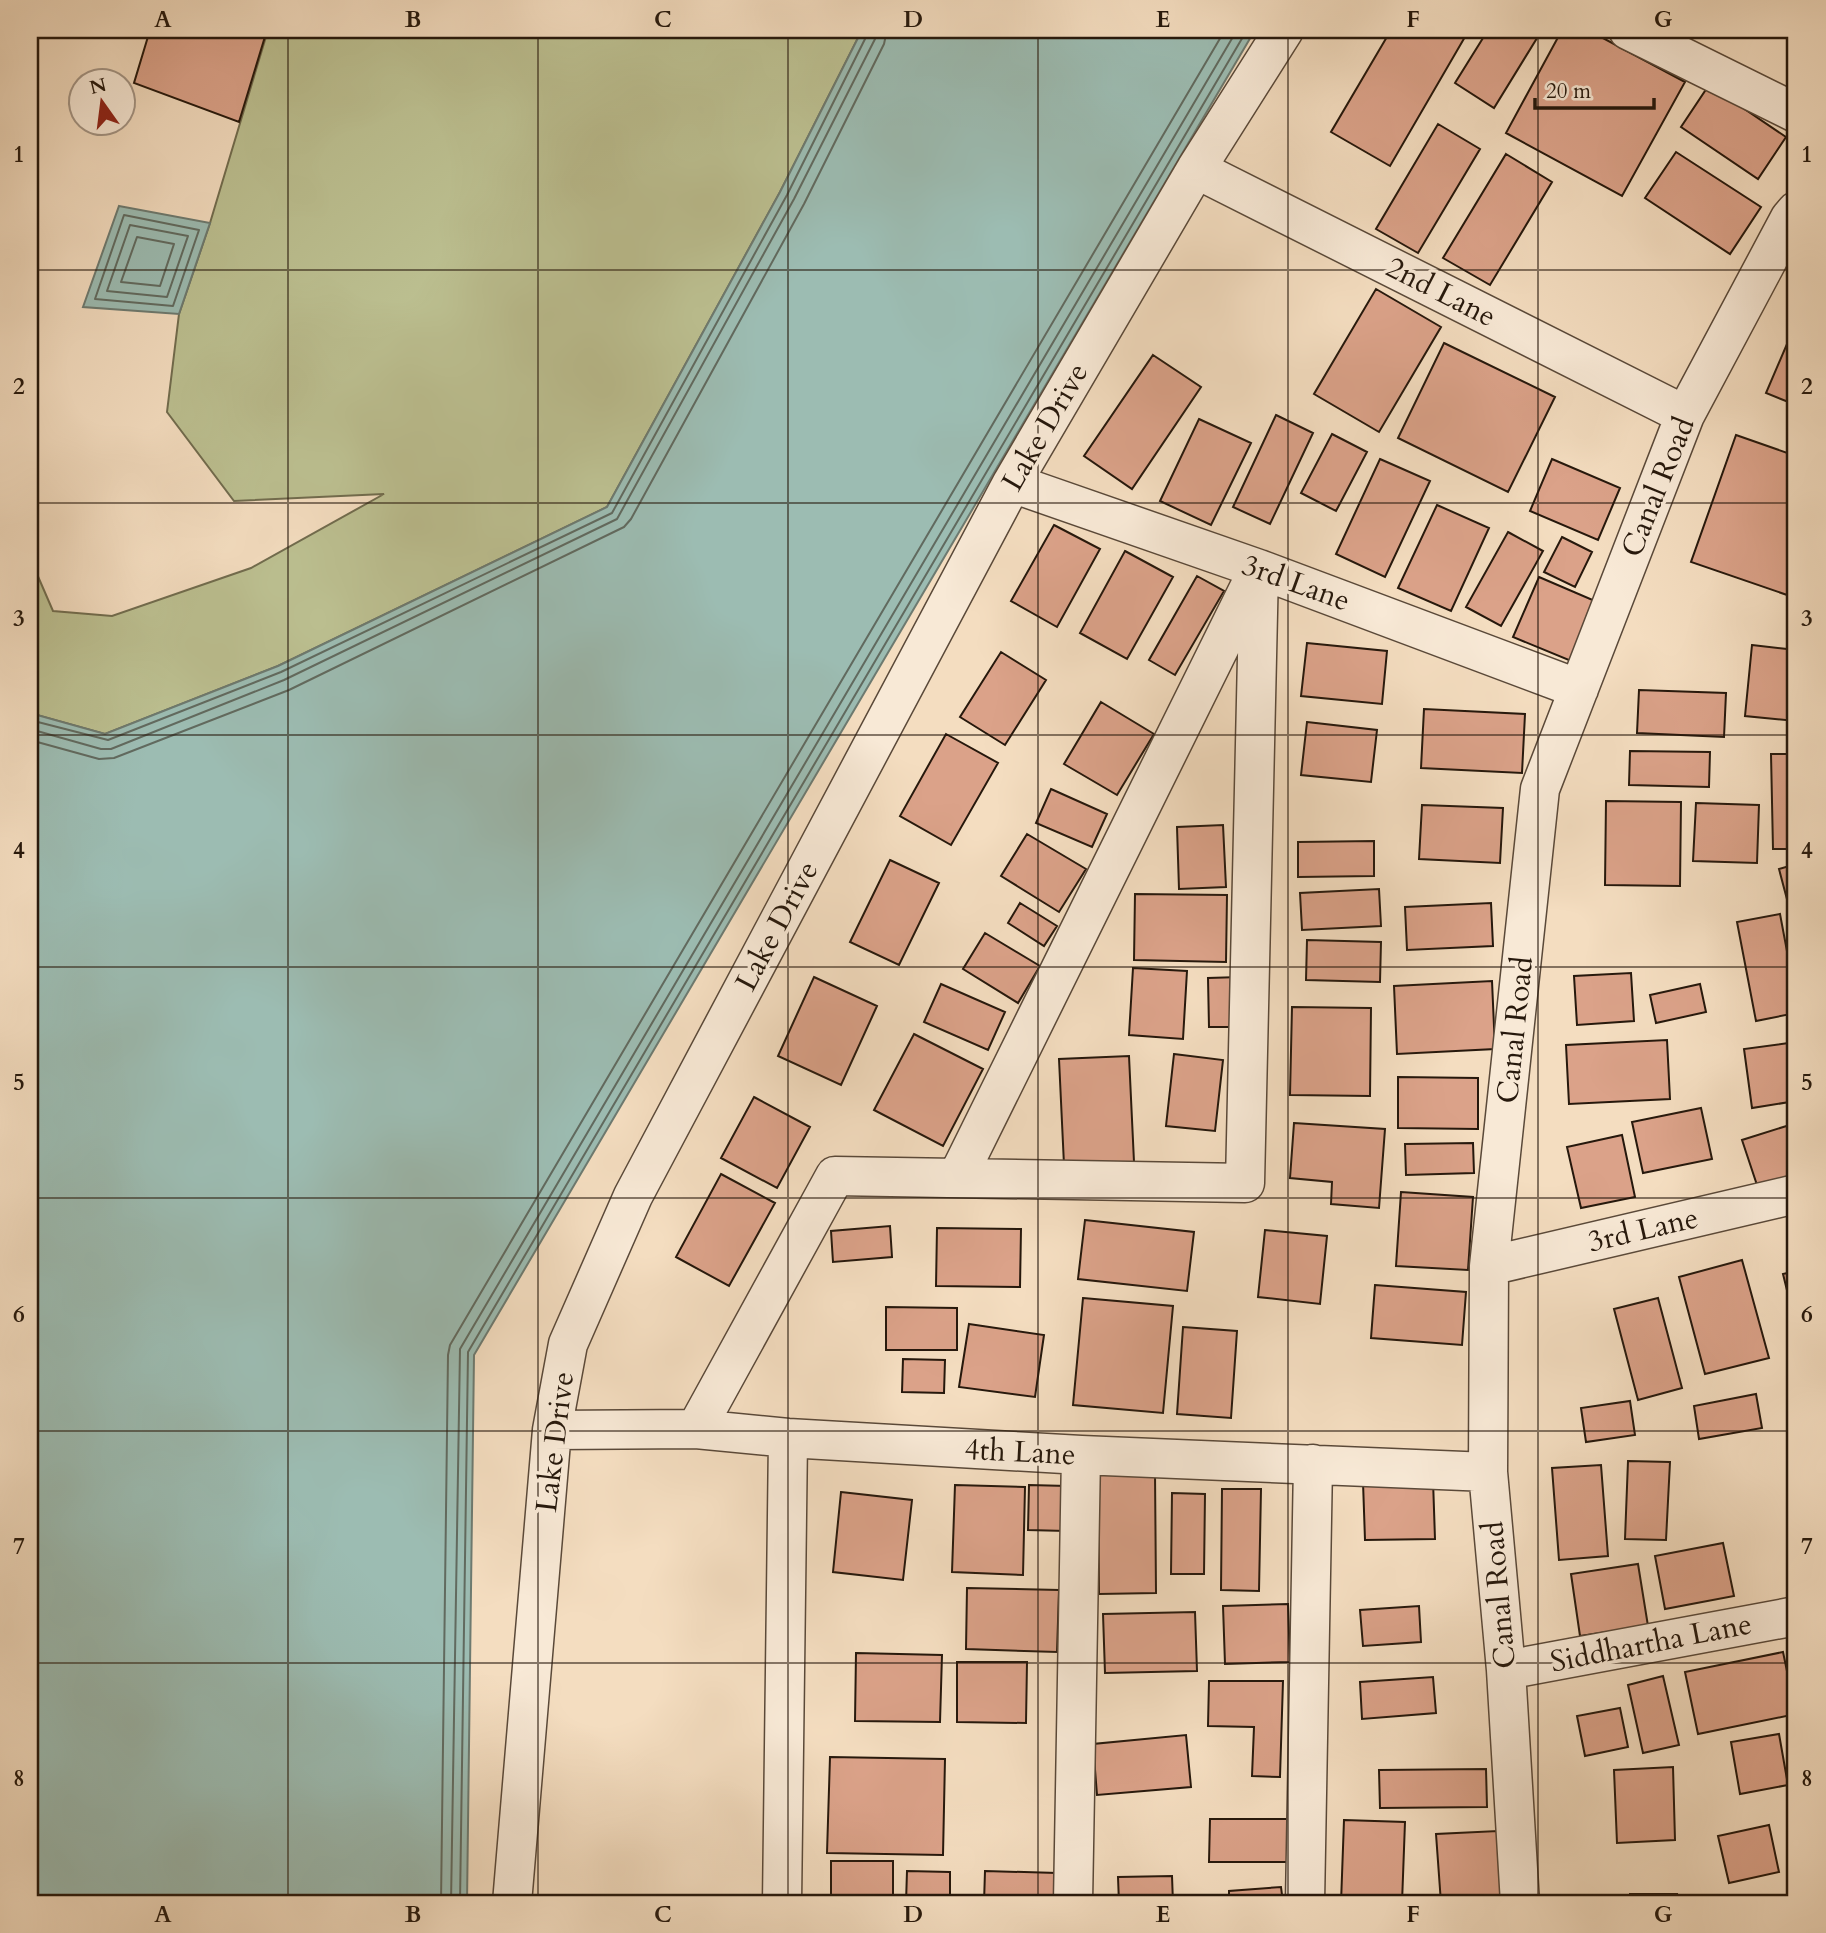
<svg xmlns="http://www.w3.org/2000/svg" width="1826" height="1933" font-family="Cardo,serif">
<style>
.green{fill:#bcc091;stroke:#716c4e;stroke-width:2}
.water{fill:#9cbcb2;stroke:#6d7a70;stroke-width:2}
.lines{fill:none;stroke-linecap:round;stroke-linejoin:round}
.shore{stroke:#616a5f;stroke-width:2}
.building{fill:#dba289;stroke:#26180c;stroke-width:2}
.minor-casing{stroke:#5a4939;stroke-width:41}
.minor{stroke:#f8e9d6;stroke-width:38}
.grid{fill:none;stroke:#26180c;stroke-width:2;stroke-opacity:0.55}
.labels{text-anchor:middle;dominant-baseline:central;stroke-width:7;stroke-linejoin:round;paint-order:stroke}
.street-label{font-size:30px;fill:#26180c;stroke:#f8e9d6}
.neatline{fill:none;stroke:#26180c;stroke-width:2.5}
.grid-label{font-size:23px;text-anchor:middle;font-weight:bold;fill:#26180c}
</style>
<rect width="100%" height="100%" fill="#f4ddc0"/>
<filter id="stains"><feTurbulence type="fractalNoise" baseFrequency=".00286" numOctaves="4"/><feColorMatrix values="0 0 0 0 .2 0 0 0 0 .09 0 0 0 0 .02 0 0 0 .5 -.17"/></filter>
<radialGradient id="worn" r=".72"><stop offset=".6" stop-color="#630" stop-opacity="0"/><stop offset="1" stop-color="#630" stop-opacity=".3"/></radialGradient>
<!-- green -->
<path class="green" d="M 268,30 L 862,30 L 780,192 L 607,507 L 278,666 L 105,734 L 30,713 L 30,558 L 53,611 L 112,616 L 251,568 L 384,494 L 234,501 L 167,412 L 179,314 L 210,223 Z"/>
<!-- water -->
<path class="water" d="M 862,30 L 1255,30 L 474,1355 L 467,1903 L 30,1903 L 30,713 L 105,734 L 278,666 L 607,507 L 780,192 Z
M 119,206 L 210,223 L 179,314 L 83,307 Z"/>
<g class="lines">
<!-- shore -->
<path class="shore" d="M 124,215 L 199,230 L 173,306 L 95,299 Z
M 130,225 L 188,236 L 167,297 L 107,291 Z
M 137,237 L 174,244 L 160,286 L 121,282 Z
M 30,720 L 108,740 L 281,672 L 612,513 L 787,195 L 867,35 L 868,30
M 30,729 L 101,749 L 111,749 L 284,680 L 617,519 L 794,199 L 875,39 L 877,30
M 30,740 L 99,759 L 114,758 L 289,690 L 624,527 L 631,519 L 804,204 L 884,44 L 887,30
M 441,1903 L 448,1355 L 450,1345 L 1225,30
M 451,1903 L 460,1349 L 1237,30
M 460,1903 L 468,1352 L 1247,30"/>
</g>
<!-- building -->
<path class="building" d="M 150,30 L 267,30 L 239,122 L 134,83 Z
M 1391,30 L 1469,30 L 1390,166 L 1331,132 Z
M 1488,30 L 1542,30 L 1494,108 L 1455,83 Z
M 1562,30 L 1588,30 L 1685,82 L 1622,196 L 1506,133 Z
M 1709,85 L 1786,137 L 1758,179 L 1681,127 Z
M 1438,124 L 1480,149 L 1418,253 L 1376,229 Z
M 1676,152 L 1761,207 L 1730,254 L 1645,198 Z
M 1506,154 L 1552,182 L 1490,285 L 1443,258 Z
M 1376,289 L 1441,327 L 1379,432 L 1314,394 Z
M 1796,323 L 1796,405 L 1766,393 Z
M 1444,343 L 1555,397 L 1508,492 L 1398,438 Z
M 1153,355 L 1201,387 L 1132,489 L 1084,456 Z
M 1276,415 L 1313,433 L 1270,524 L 1233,507 Z
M 1199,419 L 1251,443 L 1211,525 L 1160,501 Z
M 1332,434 L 1367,452 L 1336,511 L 1301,493 Z
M 1736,435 L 1796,456 L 1796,598 L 1691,562 Z
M 1380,459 L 1430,481 L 1385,577 L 1336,554 Z
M 1552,459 L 1620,488 L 1598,540 L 1530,511 Z
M 1437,505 L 1489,528 L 1451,611 L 1398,588 Z
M 1054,525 L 1100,549 L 1057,627 L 1011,601 Z
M 1508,532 L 1543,551 L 1501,626 L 1466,607 Z
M 1562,537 L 1592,552 L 1575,587 L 1544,572 Z
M 1125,551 L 1173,577 L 1127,659 L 1080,633 Z
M 1197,576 L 1224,591 L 1175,675 L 1149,660 Z
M 1539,577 L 1602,604 L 1576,663 L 1513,637 Z
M 1307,643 L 1387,651 L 1382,704 L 1301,696 Z
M 1752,645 L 1796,650 L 1796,721 L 1745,716 Z
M 1001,652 L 1046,680 L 1005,745 L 960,717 Z
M 1639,690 L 1726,693 L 1724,737 L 1637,733 Z
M 1101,702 L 1154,734 L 1117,795 L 1064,764 Z
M 1424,709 L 1525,714 L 1522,773 L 1421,768 Z
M 1307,722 L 1377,730 L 1371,782 L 1301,775 Z
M 946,734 L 998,763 L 951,845 L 900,816 Z
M 1630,751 L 1710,752 L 1709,787 L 1629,785 Z
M 1771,754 L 1796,754 L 1796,849 L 1773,849 Z
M 1051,789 L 1107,814 L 1092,847 L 1036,823 Z
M 1606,801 L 1681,802 L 1680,886 L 1605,885 Z
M 1696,803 L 1759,805 L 1757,863 L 1693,861 Z
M 1422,805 L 1503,808 L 1500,863 L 1419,859 Z
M 1223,825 L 1226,887 L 1179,889 L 1177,827 Z
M 1027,834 L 1086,869 L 1059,912 L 1001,876 Z
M 1374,841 L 1374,876 L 1298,877 L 1298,842 Z
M 890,860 L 939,883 L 899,965 L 850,942 Z
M 1796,864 L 1796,921 L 1793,922 L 1779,869 Z
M 1379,889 L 1381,926 L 1302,930 L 1300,893 Z
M 1135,894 L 1227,895 L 1226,962 L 1134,960 Z
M 1020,903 L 1057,926 L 1044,946 L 1008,923 Z
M 1491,903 L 1493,946 L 1407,950 L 1405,907 Z
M 1780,914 L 1796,999 L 1796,1013 L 1756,1021 L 1737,922 Z
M 985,933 L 1040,966 L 1018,1003 L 963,969 Z
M 1307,940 L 1381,942 L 1380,982 L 1306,980 Z
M 1133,968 L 1187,971 L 1183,1039 L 1129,1035 Z
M 1631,973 L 1634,1021 L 1577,1025 L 1574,976 Z
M 814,977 L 877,1006 L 841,1085 L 778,1056 Z
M 1240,977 L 1240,1027 L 1209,1027 L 1208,978 Z
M 1492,981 L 1495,1049 L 1397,1054 L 1394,986 Z
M 941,984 L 1005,1012 L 988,1050 L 924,1022 Z
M 1700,984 L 1706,1012 L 1656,1023 L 1650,995 Z
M 1292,1007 L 1371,1008 L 1370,1096 L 1290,1095 Z
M 914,1034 L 983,1069 L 943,1146 L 874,1110 Z
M 1667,1040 L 1670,1099 L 1569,1104 L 1566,1045 Z
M 1796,1042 L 1796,1101 L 1752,1108 L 1744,1049 Z
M 1174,1054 L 1223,1060 L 1215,1131 L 1166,1126 Z
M 1129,1056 L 1134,1162 L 1064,1165 L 1059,1059 Z
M 1398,1077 L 1478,1078 L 1478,1129 L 1398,1128 Z
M 754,1097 L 810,1127 L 777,1188 L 721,1158 Z
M 1701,1108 L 1712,1159 L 1643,1173 L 1632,1122 Z
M 1294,1123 L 1385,1129 L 1379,1208 L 1331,1204 L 1332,1182 L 1290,1178 Z
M 1796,1123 L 1796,1176 L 1758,1188 L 1742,1140 Z
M 1622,1135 L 1635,1197 L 1581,1208 L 1567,1147 Z
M 1473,1143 L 1474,1173 L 1406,1175 L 1405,1144 Z
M 721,1174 L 775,1203 L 729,1286 L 676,1257 Z
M 1401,1192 L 1473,1197 L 1468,1270 L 1396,1266 Z
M 1085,1220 L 1194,1232 L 1187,1291 L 1078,1279 Z
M 890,1226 L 892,1257 L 833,1262 L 831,1231 Z
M 937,1228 L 1021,1229 L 1020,1287 L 936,1286 Z
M 1265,1230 L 1327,1236 L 1320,1304 L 1258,1297 Z
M 1742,1260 L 1769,1358 L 1705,1374 L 1679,1277 Z
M 1796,1271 L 1796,1327 L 1783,1274 Z
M 1375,1285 L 1466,1292 L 1462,1345 L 1371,1338 Z
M 1083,1298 L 1173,1306 L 1163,1413 L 1073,1405 Z
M 1658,1298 L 1682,1388 L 1638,1400 L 1614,1309 Z
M 886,1307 L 957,1308 L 957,1350 L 886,1350 Z
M 969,1324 L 1044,1335 L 1035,1397 L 959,1387 Z
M 1183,1327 L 1237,1331 L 1231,1418 L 1177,1414 Z
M 903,1359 L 945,1360 L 944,1393 L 902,1392 Z
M 1756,1394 L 1762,1428 L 1699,1439 L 1694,1406 Z
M 1630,1401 L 1635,1435 L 1586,1442 L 1581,1408 Z
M 1796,1439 L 1796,1478 L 1790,1440 Z
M 1628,1461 L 1670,1462 L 1666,1540 L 1625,1539 Z
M 1601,1465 L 1608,1556 L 1559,1560 L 1552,1468 Z
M 1155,1472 L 1156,1593 L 1099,1594 L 1098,1473 Z
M 1433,1480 L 1435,1539 L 1365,1540 L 1363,1482 Z
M 955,1485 L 1025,1487 L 1023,1575 L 952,1572 Z
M 1029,1485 L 1067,1486 L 1066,1531 L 1028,1530 Z
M 1222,1489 L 1261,1489 L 1259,1591 L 1221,1590 Z
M 841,1492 L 912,1500 L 903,1580 L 833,1572 Z
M 1172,1493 L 1205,1494 L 1204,1574 L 1171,1574 Z
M 1723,1543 L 1734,1596 L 1665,1609 L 1655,1556 Z
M 1638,1564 L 1648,1626 L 1580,1636 L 1571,1574 Z
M 967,1588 L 1059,1590 L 1057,1652 L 966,1649 Z
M 1288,1604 L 1290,1662 L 1225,1664 L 1223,1606 Z
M 1419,1606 L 1421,1642 L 1363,1646 L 1360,1610 Z
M 1195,1612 L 1197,1671 L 1105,1673 L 1103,1614 Z
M 1783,1652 L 1796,1714 L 1698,1734 L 1685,1672 Z
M 856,1653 L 942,1655 L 940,1722 L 855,1721 Z
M 957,1662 L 1027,1662 L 1026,1723 L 957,1722 Z
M 1663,1676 L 1679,1745 L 1643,1753 L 1628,1685 Z
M 1433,1677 L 1436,1713 L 1362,1719 L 1360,1682 Z
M 1209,1681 L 1283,1681 L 1280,1777 L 1252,1776 L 1254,1727 L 1208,1726 Z
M 1620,1708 L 1628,1747 L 1585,1756 L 1577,1716 Z
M 1779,1734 L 1788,1785 L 1740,1794 L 1731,1742 Z
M 1186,1735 L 1191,1787 L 1097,1795 L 1093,1744 Z
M 830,1757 L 945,1759 L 943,1855 L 827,1853 Z
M 1673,1767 L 1675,1840 L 1617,1843 L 1614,1770 Z
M 1486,1769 L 1487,1807 L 1380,1808 L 1379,1770 Z
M 1210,1819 L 1287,1819 L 1287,1862 L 1209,1862 Z
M 1344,1820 L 1405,1822 L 1402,1903 L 1341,1903 Z
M 1769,1825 L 1779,1872 L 1729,1883 L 1718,1836 Z
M 1498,1831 L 1502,1903 L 1441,1903 L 1436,1834 Z
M 831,1861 L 893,1861 L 893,1903 L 831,1903 Z
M 907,1871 L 950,1872 L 950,1903 L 906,1903 Z
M 985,1871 L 1057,1873 L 1057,1903 L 984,1903 Z
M 1172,1876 L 1173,1903 L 1119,1903 L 1118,1877 Z
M 1281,1887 L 1283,1903 L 1229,1903 L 1229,1891 Z
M 1630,1894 L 1677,1894 L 1676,1903 L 1630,1903 Z
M 1780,1897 L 1781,1903 L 1750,1903 Z"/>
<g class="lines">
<!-- minor casing -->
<g class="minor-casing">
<path id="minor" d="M 1628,30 L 1796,113
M 1196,169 L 1685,415
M 1012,483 L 1259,569 L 1579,689
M 957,1178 L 1253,580
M 1489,1266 L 1796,1194
M 696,1429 L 835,1176 L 1245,1183 L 1259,569
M 552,1430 L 696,1429 L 788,1438 L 1081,1455 L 1488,1472
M 1506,1670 L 1796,1616
M 512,1903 L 552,1430 L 568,1344 L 633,1196 L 1012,483 L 1196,169 L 1284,30
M 782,1903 L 788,1438
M 1073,1903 L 1081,1455
M 1305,1903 L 1313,1464
M 1520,1903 L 1506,1670 L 1488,1472 L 1489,1266 L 1540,789 L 1685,415 L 1790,218 L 1796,211"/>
</g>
<!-- minor -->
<use href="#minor" class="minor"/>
</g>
<!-- grid -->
<path class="grid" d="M 288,30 L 288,1903M 538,30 L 538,1903M 788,30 L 788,1903M 1038,30 L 1038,1903M 1288,30 L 1288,1903M 1538,30 L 1538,1903M 30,270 L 1796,270M 30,503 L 1796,503M 30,735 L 1796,735M 30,967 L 1796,967M 30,1198 L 1796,1198M 30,1431 L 1796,1431M 30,1663 L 1796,1663"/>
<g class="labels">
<!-- street labels -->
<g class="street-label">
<text transform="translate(1441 292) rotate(27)">2nd Lane</text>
<text transform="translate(1045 427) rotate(-60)">Lake Drive</text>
<text transform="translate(1658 487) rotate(-68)">Canal Road</text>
<text transform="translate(1296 583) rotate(20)">3rd Lane</text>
<text transform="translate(777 926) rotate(-62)">Lake Drive</text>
<text transform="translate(1515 1030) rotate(-84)">Canal Road</text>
<text transform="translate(1643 1230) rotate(-13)">3rd Lane</text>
<text transform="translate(555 1442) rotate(-83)">Lake Drive</text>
<text transform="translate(1020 1452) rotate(3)">4th Lane</text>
<text transform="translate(1499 1595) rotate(-95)">Canal Road</text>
<text transform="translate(1651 1643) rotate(-11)">Siddhartha Lane</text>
</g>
</g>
<!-- margin -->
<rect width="1826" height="1933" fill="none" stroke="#f4ddc0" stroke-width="77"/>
<!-- north arrow -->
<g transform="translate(102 102) rotate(346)"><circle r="33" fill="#f8e9d6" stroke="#a49585" stroke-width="2"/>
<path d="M0-5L12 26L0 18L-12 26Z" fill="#8f2418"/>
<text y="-10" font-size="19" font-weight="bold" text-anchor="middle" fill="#26180c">N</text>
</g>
<!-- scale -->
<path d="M1535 98v10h119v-10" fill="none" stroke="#26180c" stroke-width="3.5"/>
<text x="1546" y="98" font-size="21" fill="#26180c" stroke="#f8e9d6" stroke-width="5" paint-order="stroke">20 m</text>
<rect x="38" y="38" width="1749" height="1857" class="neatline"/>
<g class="grid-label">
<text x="163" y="27">A</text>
<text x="413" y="27">B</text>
<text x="663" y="27">C</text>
<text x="913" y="27">D</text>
<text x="1163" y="27">E</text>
<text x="1413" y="27">F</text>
<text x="1663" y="27">G</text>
<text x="19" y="162">1</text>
<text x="1807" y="162">1</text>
<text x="19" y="394">2</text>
<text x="1807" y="394">2</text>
<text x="19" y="626">3</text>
<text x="1807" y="626">3</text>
<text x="19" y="858">4</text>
<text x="1807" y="858">4</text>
<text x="19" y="1090">5</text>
<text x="1807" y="1090">5</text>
<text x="19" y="1322">6</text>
<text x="1807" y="1322">6</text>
<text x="19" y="1554">7</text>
<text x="1807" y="1554">7</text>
<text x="19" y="1786">8</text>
<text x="1807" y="1786">8</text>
<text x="163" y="1922">A</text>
<text x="413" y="1922">B</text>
<text x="663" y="1922">C</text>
<text x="913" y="1922">D</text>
<text x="1163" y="1922">E</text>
<text x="1413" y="1922">F</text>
<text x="1663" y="1922">G</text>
</g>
<rect width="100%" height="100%" filter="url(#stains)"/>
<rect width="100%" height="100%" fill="url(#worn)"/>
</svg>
